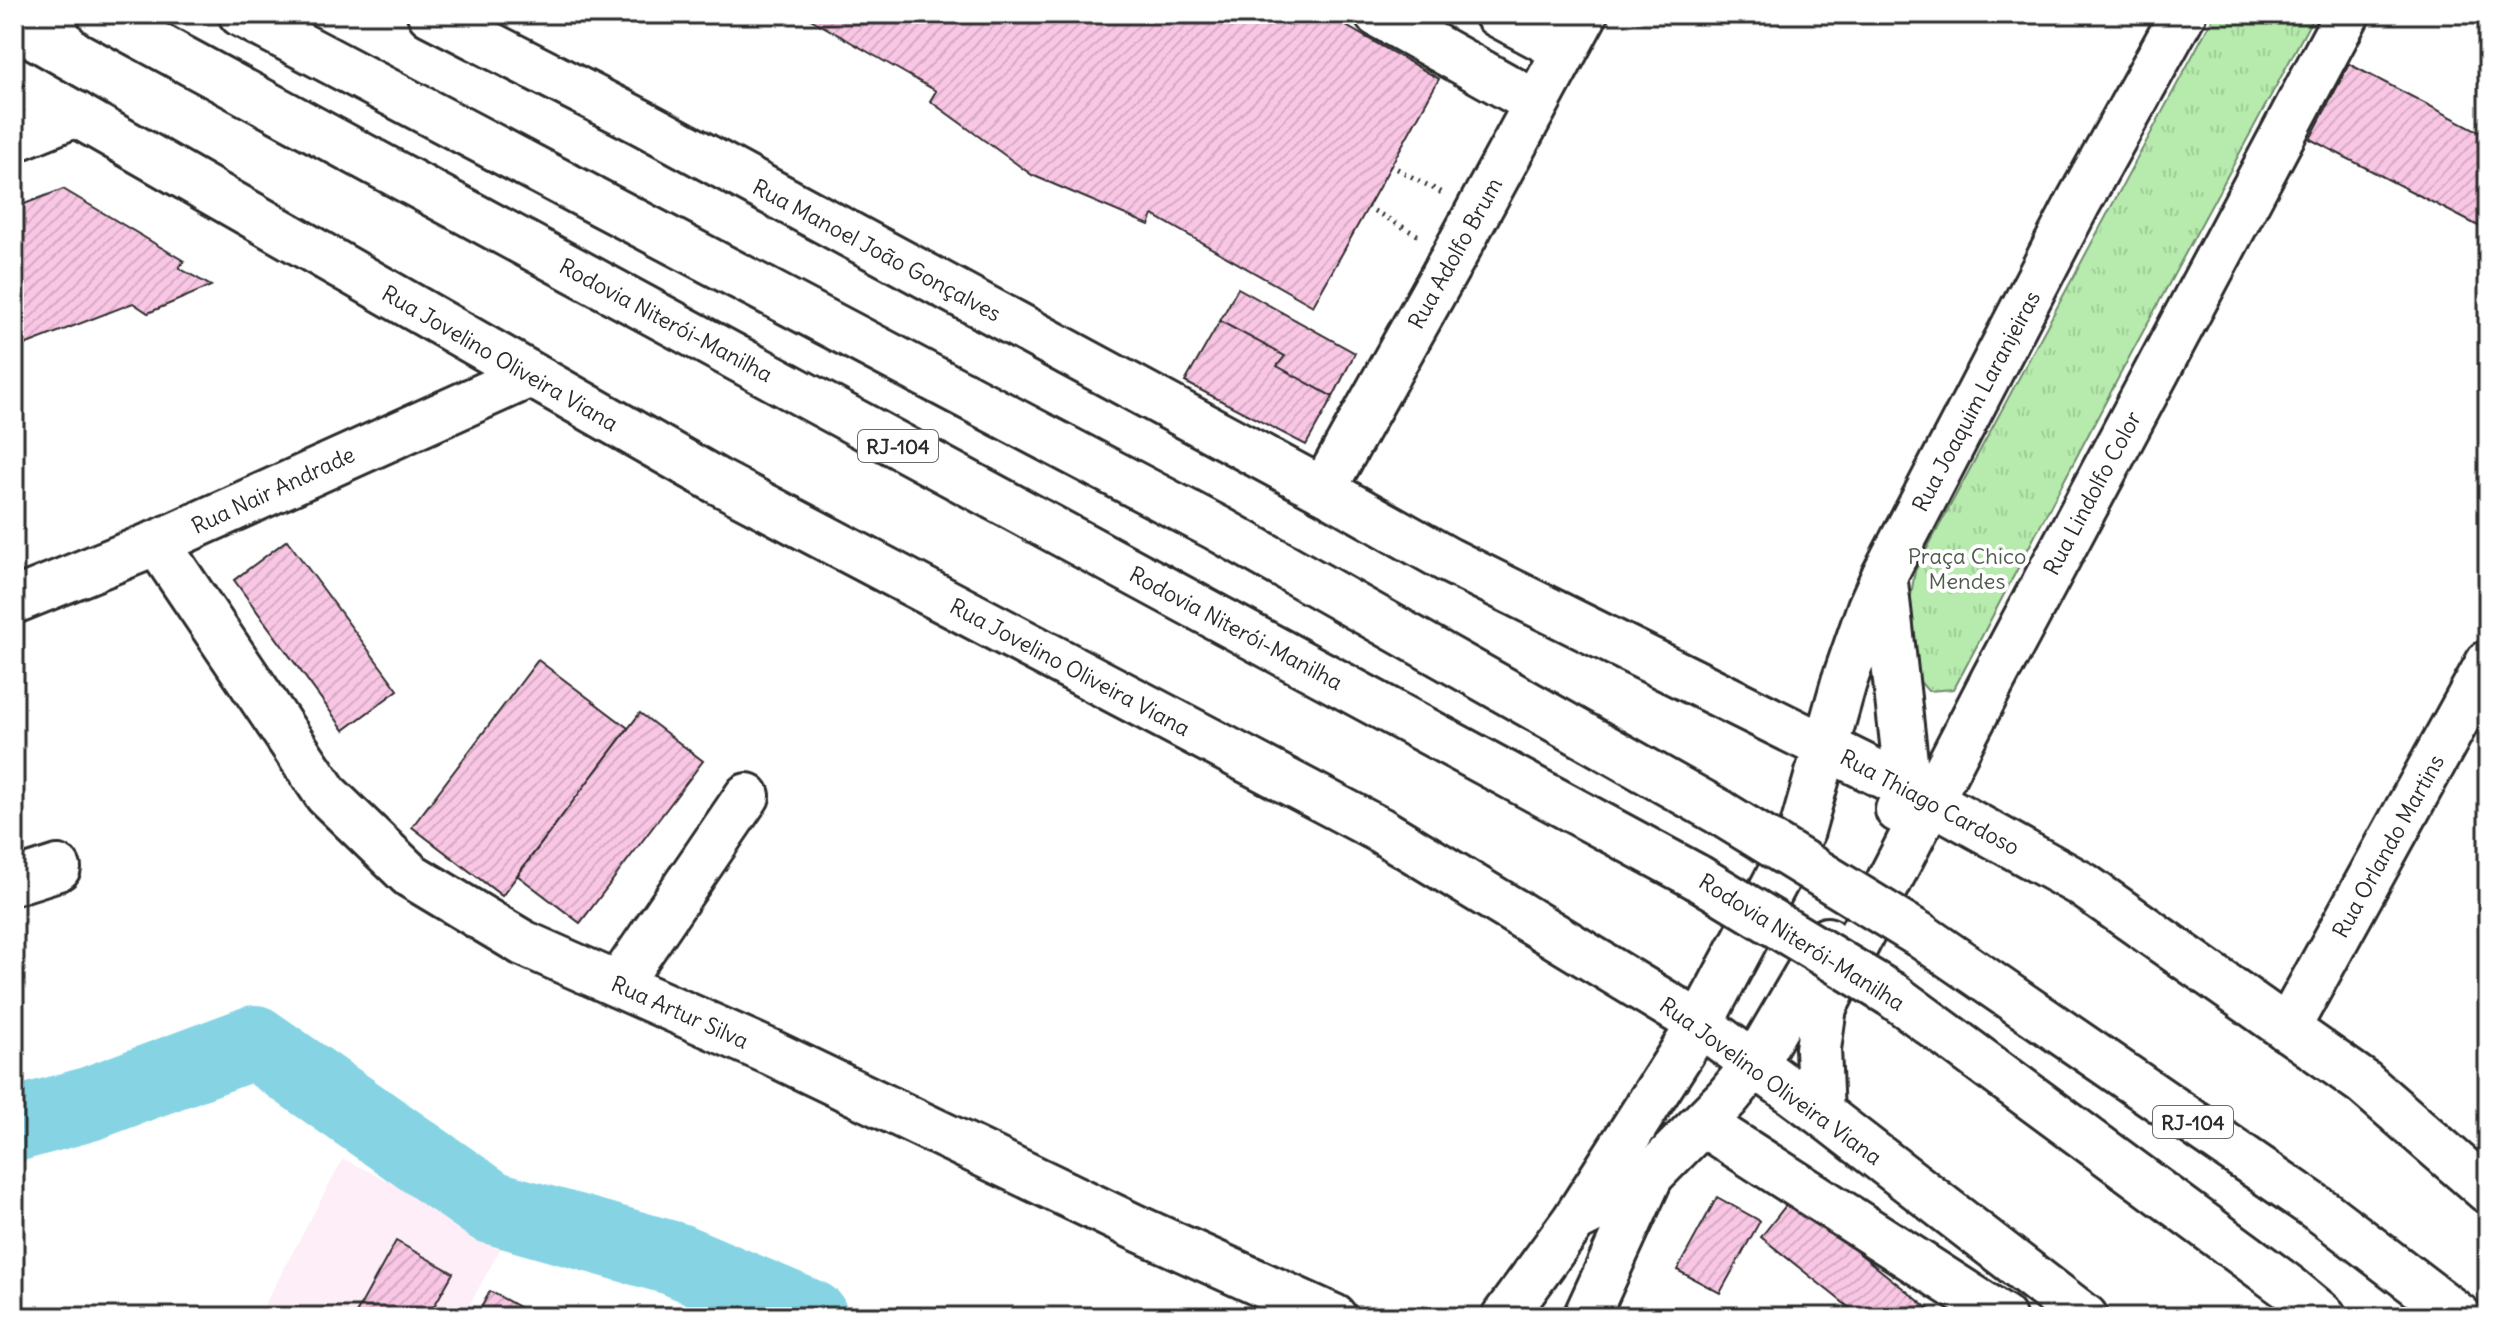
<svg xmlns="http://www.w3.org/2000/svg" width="2502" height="1331" font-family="Delius,sans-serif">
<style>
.built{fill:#fdeef7}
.park{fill:url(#park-tufts);stroke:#708b6c;stroke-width:2}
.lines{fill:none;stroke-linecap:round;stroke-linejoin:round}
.river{stroke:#86d4e3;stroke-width:74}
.building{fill:url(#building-hatch);stroke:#2b2b2b;stroke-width:2}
.minor-casing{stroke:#2b2b2b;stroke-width:50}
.major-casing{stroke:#2b2b2b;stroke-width:50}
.highway-casing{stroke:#2b2b2b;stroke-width:50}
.path{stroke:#2b2b2b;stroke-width:5;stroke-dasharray:2 6;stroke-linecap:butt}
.minor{stroke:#fff;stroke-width:44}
.major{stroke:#fff;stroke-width:44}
.highway{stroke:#fff;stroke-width:44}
.highway-bridge-casing{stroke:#2b2b2b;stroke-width:50;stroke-linecap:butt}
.highway-bridge{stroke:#fff;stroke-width:44}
.labels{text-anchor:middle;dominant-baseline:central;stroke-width:8;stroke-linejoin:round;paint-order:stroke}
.shield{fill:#fff;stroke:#6b6b6b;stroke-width:2}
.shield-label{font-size:20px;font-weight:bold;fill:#2b2b2b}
.street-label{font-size:22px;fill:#2b2b2b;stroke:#fff}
.park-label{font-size:22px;fill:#4e5b4c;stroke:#fff}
</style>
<defs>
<pattern id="park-tufts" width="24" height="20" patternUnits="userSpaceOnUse" patternTransform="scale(2)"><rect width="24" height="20" fill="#b6ebad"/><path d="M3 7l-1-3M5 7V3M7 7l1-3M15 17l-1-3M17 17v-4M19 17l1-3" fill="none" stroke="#9dca95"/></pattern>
<pattern id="building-hatch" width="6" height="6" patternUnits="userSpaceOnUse" patternTransform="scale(2)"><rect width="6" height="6" fill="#f9c6e4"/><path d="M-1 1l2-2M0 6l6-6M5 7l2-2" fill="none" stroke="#d6aac4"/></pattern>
</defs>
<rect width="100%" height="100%" fill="#fff"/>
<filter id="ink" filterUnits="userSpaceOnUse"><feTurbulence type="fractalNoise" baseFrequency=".0125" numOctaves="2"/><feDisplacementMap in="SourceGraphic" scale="16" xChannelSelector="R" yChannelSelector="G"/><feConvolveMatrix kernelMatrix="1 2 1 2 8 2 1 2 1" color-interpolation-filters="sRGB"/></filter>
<g filter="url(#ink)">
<!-- built -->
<path class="built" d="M 343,1159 L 506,1238 L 463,1317 L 258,1317 Z"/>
<!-- park -->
<path class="park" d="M 2215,14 L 2315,14 L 2132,352 L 1954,689 L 1928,691 L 1915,676 L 1908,613 L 1915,571 Z"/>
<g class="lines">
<!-- river -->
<path class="river" d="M 14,1125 L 89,1104 L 255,1042 L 491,1207 L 675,1259 L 811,1317"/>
</g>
<!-- building -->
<path class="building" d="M 802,14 L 1325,14 L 1439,79 L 1313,306 L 1153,215 L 1149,225 L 1032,175 L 930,101 L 936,91 Z
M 2349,64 L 2488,136 L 2488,231 L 2310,139 Z
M 63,189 L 184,261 L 179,268 L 211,286 L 148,313 L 133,303 L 14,349 L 14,208 Z
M 1238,288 L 1355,353 L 1333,397 L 1277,366 L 1285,356 L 1220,321 Z
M 1220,321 L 1285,356 L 1277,366 L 1333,397 L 1306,445 L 1185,382 Z
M 287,540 L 398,690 L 344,730 L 234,580 Z
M 538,660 L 628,728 L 502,896 L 412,827 Z
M 640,713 L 703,761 L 580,923 L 517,875 Z
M 1717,1197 L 1760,1221 L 1720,1293 L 1677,1270 Z
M 1791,1199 L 1939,1317 L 1861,1317 L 1761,1237 Z
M 396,1241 L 453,1273 L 428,1317 L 354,1317 Z
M 490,1291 L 537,1317 L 476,1317 Z"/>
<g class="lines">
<!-- minor casing -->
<g class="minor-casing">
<path id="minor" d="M 1377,14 L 1536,103
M 1497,14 L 1564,50
M 14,139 L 76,114
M 1323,490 L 1455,254 L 1585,14
M 157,543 L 327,795 L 410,875 L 523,943 L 770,1052 L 1137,1228 L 1334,1317
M 14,601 L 157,543 L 530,375
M 14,882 L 58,868
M 618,985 L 747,796
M 2287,1029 L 2488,663
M 1703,1124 L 2003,1317
M 1586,1317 L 1651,1175"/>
</g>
<!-- major casing -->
<g class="major-casing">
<path id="major" d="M 430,14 L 641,122 L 1323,490 L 1448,560 L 1908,788 L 2083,885 L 2363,1082 L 2488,1191
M 14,79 L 717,481 L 1380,830 L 1700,1024 L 1821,1113 L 2085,1317
M 1885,582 L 1908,788 L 1898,810
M 1821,1113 L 1818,1049 L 1824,1007 L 1993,680 L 2347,14
M 1579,1218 L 1611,1202 L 1651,1175 L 1727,1098 L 1754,1065 L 1827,940
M 1504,1317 L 1574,1221 L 1700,1024 L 1801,834 L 1844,682 L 1870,607 L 1884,576 L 2078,203 L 2183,14"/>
</g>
<!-- highway casing -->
<g class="highway-casing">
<path id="highway" d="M 100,14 L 1697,877
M 241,14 L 1217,528 L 1721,813
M 1920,935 L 2323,1212 L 2460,1317
M 1891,994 L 2288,1287 L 2324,1317"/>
</g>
<!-- path -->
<path class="path" d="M 1390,165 L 1442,193
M 1367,207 L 1419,236"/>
<!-- minor -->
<use href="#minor" class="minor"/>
<!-- major -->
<use href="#major" class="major"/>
<!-- highway -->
<use href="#highway" class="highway"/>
<!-- highway-bridge casing -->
<g class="highway-bridge-casing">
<path id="highway-bridge" d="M 1721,813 L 1920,935
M 1697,877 L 1891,994"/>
</g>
<!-- highway-bridge -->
<use href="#highway-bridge" class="highway-bridge"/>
</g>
</g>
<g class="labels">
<!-- shield labels -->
<g class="shield">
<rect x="858" y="430" width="80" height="32" rx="6"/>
<rect x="2153" y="1106" width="80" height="32" rx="6"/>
</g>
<g class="shield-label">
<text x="898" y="446">RJ-104</text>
<text x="2193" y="1122">RJ-104</text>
</g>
<!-- street labels -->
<g class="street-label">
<text transform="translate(877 250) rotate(28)">Rua Manoel João Gonçalves</text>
<text transform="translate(1455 253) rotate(-61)">Rua Adolfo Brum</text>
<text transform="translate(666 320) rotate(28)">Rodovia Niterói-Manilha</text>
<text transform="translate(500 358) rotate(30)">Rua Jovelino Oliveira Viana</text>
<text transform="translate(1976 401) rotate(-62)">Rua Joaquim Laranjeiras</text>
<text transform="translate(273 490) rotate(-25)">Rua Nair Andrade</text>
<text transform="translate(2092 493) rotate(-62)">Rua Lindolfo Color</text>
<text transform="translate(1236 628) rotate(28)">Rodovia Niterói-Manilha</text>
<text transform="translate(1070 667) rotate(28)">Rua Jovelino Oliveira Viana</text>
<text transform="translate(1930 802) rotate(28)">Rua Thiago Cardoso</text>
<text transform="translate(2388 846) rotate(-61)">Rua Orlando Martins</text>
<text transform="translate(1802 942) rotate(32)">Rodovia Niterói-Manilha</text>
<text transform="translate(680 1012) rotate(24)">Rua Artur Silva</text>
<text transform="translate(1771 1081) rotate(36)">Rua Jovelino Oliveira Viana</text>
</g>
<!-- park labels -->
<g class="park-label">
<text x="1967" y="556">Praça Chico<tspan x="1967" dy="25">Mendes</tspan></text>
</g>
</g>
<!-- margin -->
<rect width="2502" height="1331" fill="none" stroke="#fff" stroke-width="48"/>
<rect x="24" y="24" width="2454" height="1283" fill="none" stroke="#2b2b2b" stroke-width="3" filter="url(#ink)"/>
</svg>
